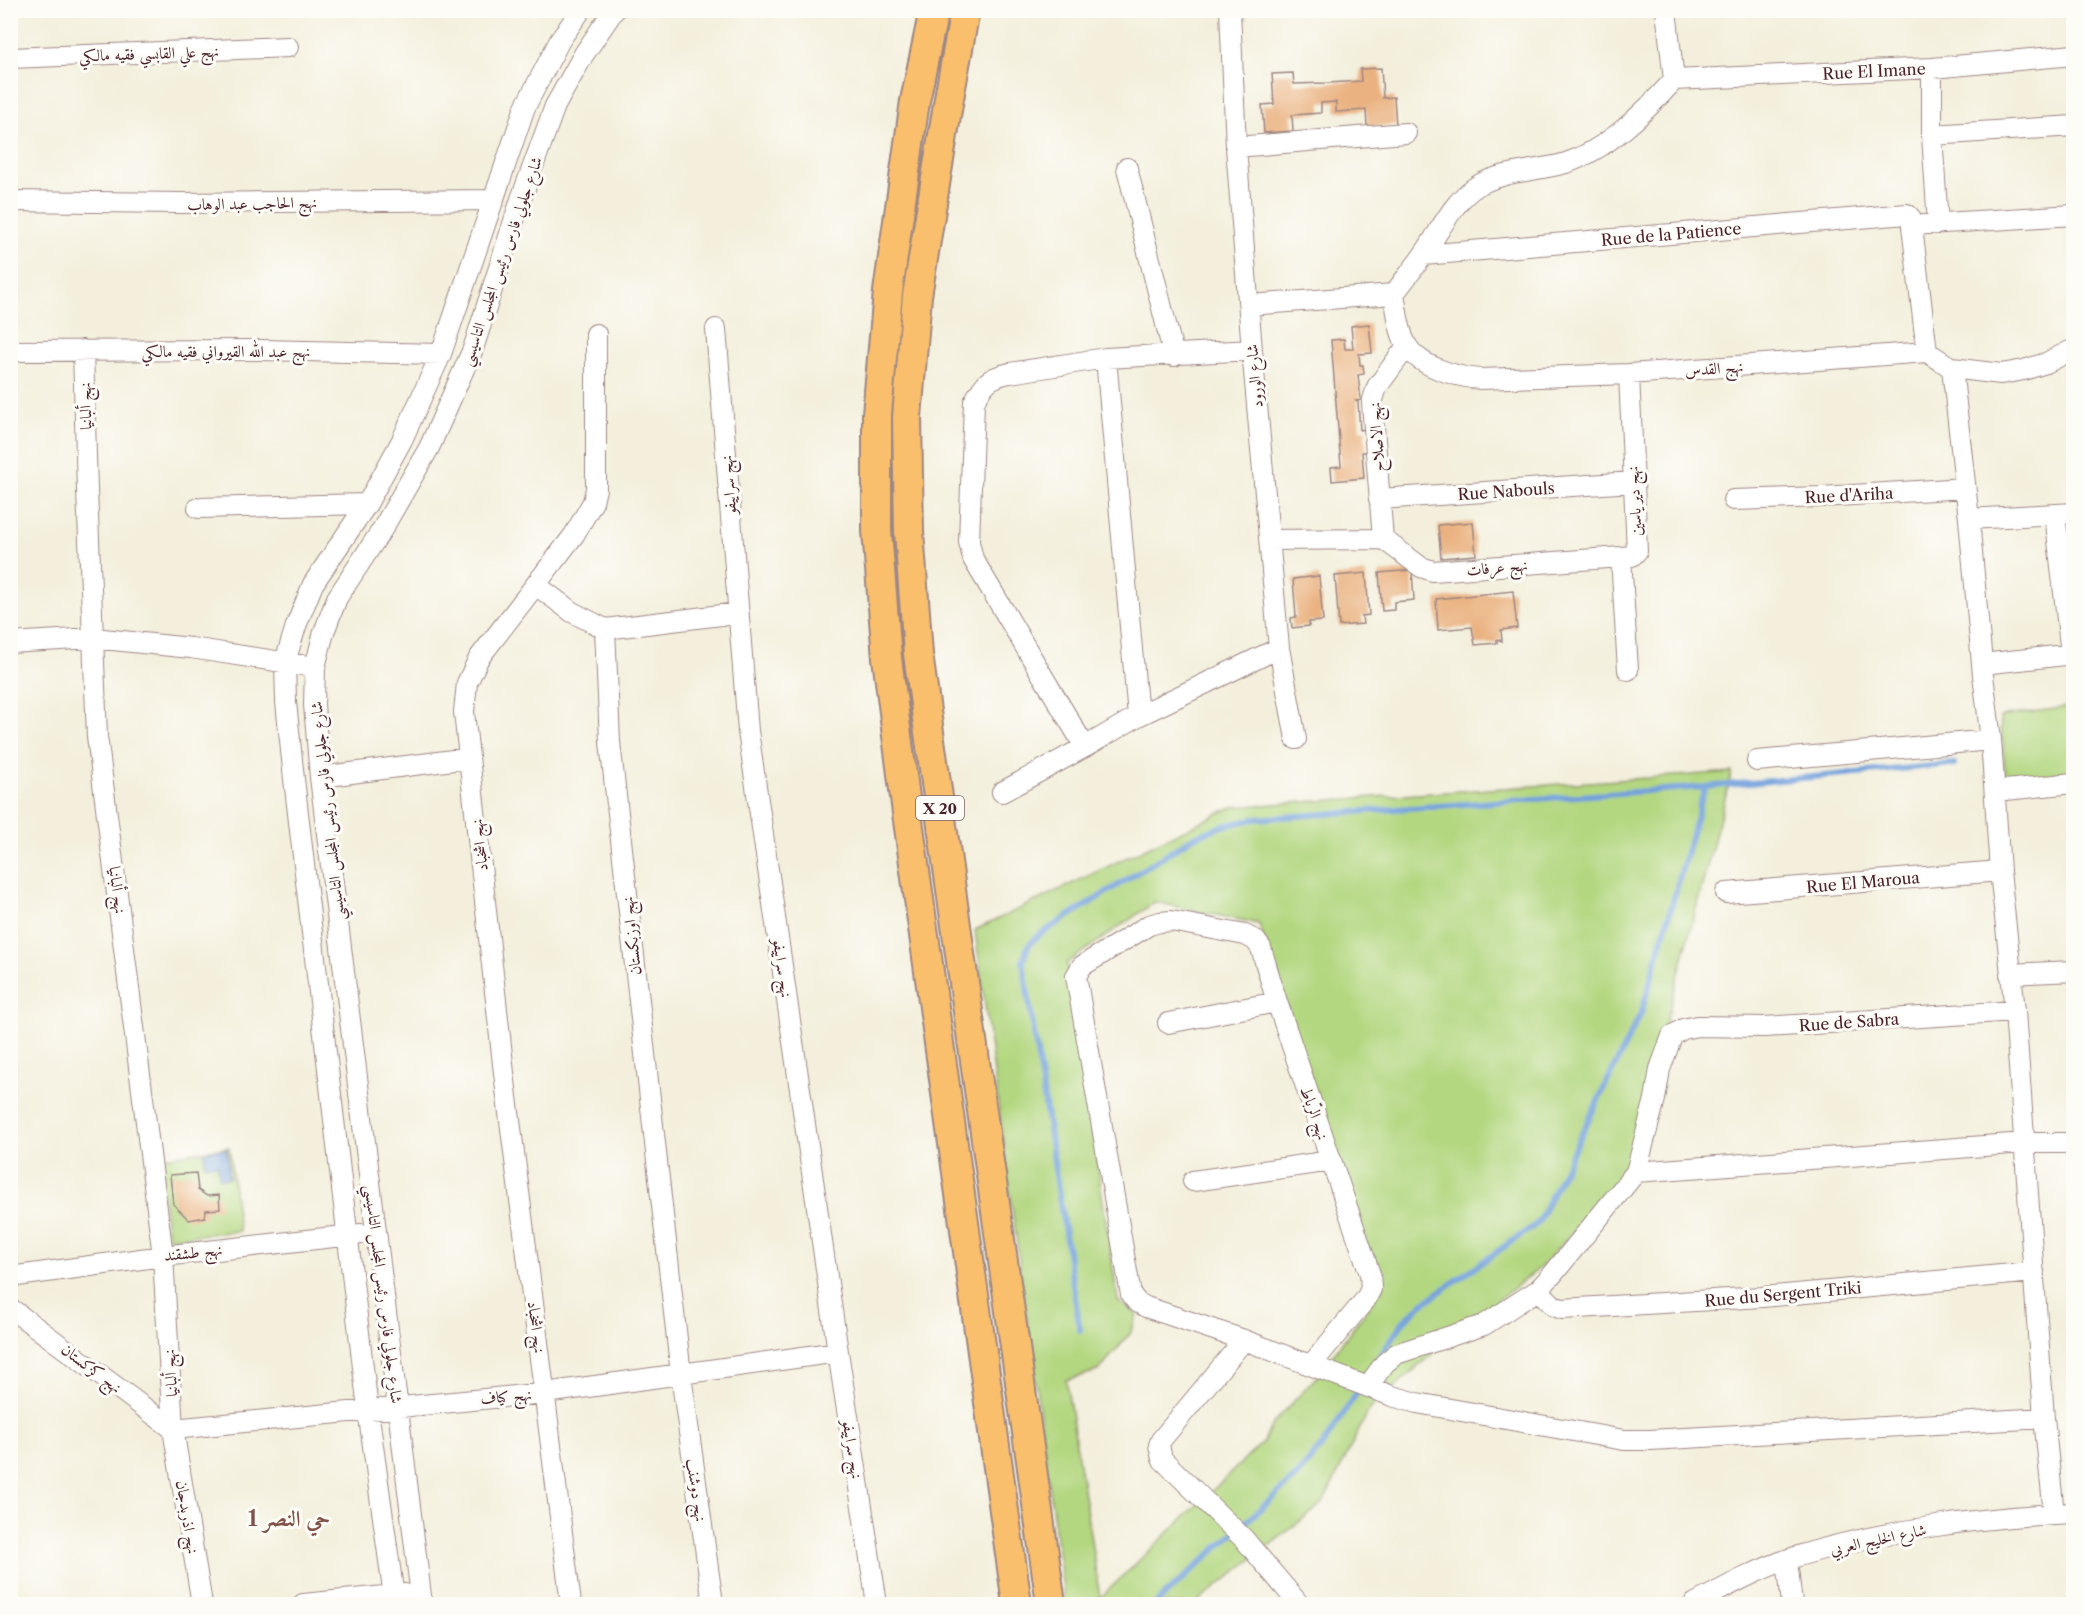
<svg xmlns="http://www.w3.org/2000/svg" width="2084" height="1615" font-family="'Libre Caslon Text',Amiri,serif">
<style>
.green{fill:#b3d780;stroke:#7e7b56;stroke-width:1.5;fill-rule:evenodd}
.water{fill:#73a1dc;stroke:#5e6084;stroke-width:1.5}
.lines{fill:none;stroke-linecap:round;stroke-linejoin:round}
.stream{stroke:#73a1dc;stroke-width:6}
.building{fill:#eab281}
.minor-casing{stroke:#9e8784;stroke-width:22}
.highway-casing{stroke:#9e8784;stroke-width:32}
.minor{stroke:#fff;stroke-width:20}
.highway{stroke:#f9bf6d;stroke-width:28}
.labels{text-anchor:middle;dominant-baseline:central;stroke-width:6;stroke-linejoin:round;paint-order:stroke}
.shield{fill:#fdfcf7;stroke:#806168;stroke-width:1.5}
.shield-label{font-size:15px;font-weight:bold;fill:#4a1f2b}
.street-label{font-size:16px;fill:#4a1f2b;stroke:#fdfcf7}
.district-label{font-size:22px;font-weight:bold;fill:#825249;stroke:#fdfcf7}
</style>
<rect width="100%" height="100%" fill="#fdfcf7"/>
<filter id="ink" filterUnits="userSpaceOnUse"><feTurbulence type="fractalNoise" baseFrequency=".0167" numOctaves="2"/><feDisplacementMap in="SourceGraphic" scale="12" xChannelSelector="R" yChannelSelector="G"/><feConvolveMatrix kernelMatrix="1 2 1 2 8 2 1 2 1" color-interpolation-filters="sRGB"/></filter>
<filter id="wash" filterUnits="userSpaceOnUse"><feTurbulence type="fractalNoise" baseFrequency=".008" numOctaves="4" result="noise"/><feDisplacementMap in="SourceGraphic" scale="24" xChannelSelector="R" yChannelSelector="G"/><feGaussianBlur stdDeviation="1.35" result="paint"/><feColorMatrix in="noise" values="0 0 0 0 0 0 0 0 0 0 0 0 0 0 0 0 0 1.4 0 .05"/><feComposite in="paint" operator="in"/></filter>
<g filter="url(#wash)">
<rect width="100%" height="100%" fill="#f3efdc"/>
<!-- green -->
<path class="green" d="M 2073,706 L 2073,773 L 2006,781 L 2000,717 Z
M 1732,772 L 1626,1174 L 1541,1267 L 1450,1338 L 1369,1410 L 1323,1503 L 1195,1604 L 1065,1604 L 975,930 L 1232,807 ZM 1155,902 L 1259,924 L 1382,1289 L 1319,1374 L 1271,1426 L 1264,1441 L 1100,1598 L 1066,1380 L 1098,1371 L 1130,1334 L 1137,1314 L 1118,1301 L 1067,963 Z
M 229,1147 L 239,1231 L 168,1238 L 158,1158 Z"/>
<!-- water -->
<path class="water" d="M 227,1149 L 229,1178 L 219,1178 L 218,1164 L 205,1165 L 204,1151 Z"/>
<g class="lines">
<!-- stream -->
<path class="stream" d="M 1080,1330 L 1023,962 L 1028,946 L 1039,935 L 1194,837 L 1223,826 L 1254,819 L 1705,787 L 1954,764
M 1380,1357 L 1403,1322 L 1421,1305 L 1538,1223 L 1642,1011 L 1705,787
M 1155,1604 L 1297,1476 L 1325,1442 L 1361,1386"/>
</g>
<g id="blocks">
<!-- building -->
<path class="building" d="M 1381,68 L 1383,98 L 1394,97 L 1396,125 L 1367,127 L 1366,110 L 1336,112 L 1336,102 L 1321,103 L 1321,113 L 1292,115 L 1293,131 L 1264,133 L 1262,105 L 1274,104 L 1272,74 L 1293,73 L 1294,84 L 1327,83 L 1361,81 L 1360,69 Z
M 1369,324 L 1372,353 L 1359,354 L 1360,365 L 1363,365 L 1364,374 L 1358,375 L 1361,400 L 1356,401 L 1358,402 L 1360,430 L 1365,429 L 1366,452 L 1362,452 L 1364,478 L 1332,481 L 1331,467 L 1341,466 L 1331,340 L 1344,339 L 1345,349 L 1353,349 L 1351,326 Z
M 1473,522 L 1476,555 L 1441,558 L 1438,525 Z
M 1412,570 L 1414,600 L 1394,602 L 1394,610 L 1382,611 L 1379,573 Z
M 1366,573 L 1369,615 L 1362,616 L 1363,624 L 1339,626 L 1335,576 Z
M 1319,576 L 1323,621 L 1309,622 L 1309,626 L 1292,628 L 1291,618 L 1296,617 L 1293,579 Z
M 1513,591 L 1517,628 L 1501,630 L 1502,641 L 1497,639 L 1497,643 L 1475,645 L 1472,627 L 1438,630 L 1436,599 Z
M 196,1173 L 198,1190 L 207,1196 L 219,1195 L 220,1209 L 206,1210 L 205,1217 L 189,1220 L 173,1204 L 170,1175 Z"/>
</g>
</g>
<g filter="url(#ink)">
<use href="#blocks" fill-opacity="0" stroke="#9e8784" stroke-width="1.5"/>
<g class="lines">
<!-- minor casing -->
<g class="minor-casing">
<path id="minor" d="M 1230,10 L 1236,147 L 1252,350 L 1279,648 L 1296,739
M 10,58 L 288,47
M 1932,68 L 1932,135 L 1938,224
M 1674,80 L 1932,68 L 2074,55
M 1932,135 L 2074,126
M 1236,147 L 1406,133
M 1127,168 L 1174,356
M 10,201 L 179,203 L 494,200
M 1912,225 L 2074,215
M 1423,255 L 1907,214 L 1911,218 L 1927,352
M 1394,294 C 1397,310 1398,329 1406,344 C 1418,367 1457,377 1480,379 L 1629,374 L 1927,352 L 1952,368 L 2001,374 L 2024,370 L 2046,363 L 2074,349
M 1249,305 L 1394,294 C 1404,280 1415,267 1424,254 C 1440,231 1453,201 1477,186 C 1501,171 1539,171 1566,163 C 1608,149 1645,112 1674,80 L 1666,10
M 716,329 L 748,731 L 838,1352 L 877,1604
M 83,350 L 87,490 L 97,736 L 163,1256 L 173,1429 L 202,1604
M 10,351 L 260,350 L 441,354
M 1106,358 L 1138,716
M 1952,368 L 1969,519 L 1983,675 L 1991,740 L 2000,871 L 2015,1011 L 2044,1418 L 2054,1514
M 1379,499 L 1633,482
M 1733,500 L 1821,497 L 1965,488
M 198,508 L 367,504
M 2055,514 L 2071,654
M 1969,519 L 2074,513
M 1383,539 L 1421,567 L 1433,571 L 1621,557
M 1383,539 L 1372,403 L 1377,387 L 1407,346
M 1270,540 L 1383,539
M 536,585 L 572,612 L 605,629
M 605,629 L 610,742 L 681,1375 L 713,1604
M 605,629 L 738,613
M 10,643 L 93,638 L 191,648 L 315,667
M 1982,664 L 2074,654
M 1628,670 L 1621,557 L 1632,556 L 1637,551 L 1629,374
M 1085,747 L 973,559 L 969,542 L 974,402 C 984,383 989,377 1010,373 L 1106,358 L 1252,350
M 1757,761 L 1991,740
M 320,777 L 469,758
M 1996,791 L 2074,783
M 1002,792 L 1085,747 L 1138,716 L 1279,648
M 1726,893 L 2000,871
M 2010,974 L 2074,971
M 1168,1023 L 1277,1002
M 1636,1172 L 2024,1143 L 2074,1143
M 1193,1181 L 1331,1161
M 10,1277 L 163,1256 L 361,1234
M 1538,1290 L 1554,1306 L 1562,1309 L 1762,1297 L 2034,1272
M 10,1308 L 173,1429
M 1244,1340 L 1161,1440 L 1159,1445 L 1162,1459 L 1244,1539 L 1299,1604
M 1311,1365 L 1365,1300 L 1371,1289 L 1370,1274 L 1277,1002 L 1261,948 L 1255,940 L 1245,935 L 1171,921 L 1160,922 L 1149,925 L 1082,966 L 1076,976 L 1131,1295 L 1137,1302 L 1146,1307 L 1244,1340 L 1392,1396 L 1417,1403 L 1624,1440 L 1650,1440 L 2044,1418
M 1368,1386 L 1385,1363 L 1396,1354 L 1484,1325 L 1538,1290 L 1553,1274 L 1636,1172 L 1655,1099 L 1660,1069 L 1672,1036 L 1683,1029 L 1697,1026 L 1765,1027 L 2015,1011
M 173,1429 L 545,1393 L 838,1352
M 1787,1560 L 1792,1604
M 303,1604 L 405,1594
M 395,1604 L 368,1410 L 294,779 L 286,702 L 285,662 L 296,626 L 313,584 L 367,504 L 402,440 L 441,354 L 525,107 L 560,40 L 581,10
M 422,1604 L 320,777 L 314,705 L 315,667 L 324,632 L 337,598 L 383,528 L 429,448 L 473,349 L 521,199 L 555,106 L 584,54 L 614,10
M 571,1604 L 504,1073 L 464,712 L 467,683 L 479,658 L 574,535 L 593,502 L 596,489 L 596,334
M 1694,1604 C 1724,1588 1756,1570 1789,1559 C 1875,1531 1983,1517 2074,1513"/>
</g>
<!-- highway casing -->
<g class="highway-casing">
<path id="highway" d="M 934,10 L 915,101 L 888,292 L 877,414 L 877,531 L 887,658 L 907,813 L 1017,1604
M 965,10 L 948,104 L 917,296 L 907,417 L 909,531 L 918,654 L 1051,1604"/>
</g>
<!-- minor -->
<use href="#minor" class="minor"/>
<!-- highway -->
<use href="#highway" class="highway"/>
</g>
</g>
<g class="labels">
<!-- shield labels -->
<rect class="shield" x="916" y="796" width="48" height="24" rx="4.5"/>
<g class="shield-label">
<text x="940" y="808">X 20</text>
</g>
<!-- street labels -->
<g class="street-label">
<text transform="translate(149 53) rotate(-2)">نهج علي القابسي فقيه مالكي</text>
<text transform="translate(1874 71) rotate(-3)">Rue El Imane</text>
<text transform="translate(252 203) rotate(-1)">نهج الحاجب عبد الوهاب</text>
<text transform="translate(1671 234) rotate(-5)">Rue de la Patience</text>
<text transform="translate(501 261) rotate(-71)">شارع جلولي فارس رئيس المجلس التاسيسي</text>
<text x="226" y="351">نهج عبد الله القيرواني فقيه مالكي</text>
<text transform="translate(1714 368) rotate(-4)">نهج القدس</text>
<text transform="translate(1254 376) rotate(-95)">شارع الورود</text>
<text transform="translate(85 406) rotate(-91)">نهج ألبانيا</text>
<text transform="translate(1376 437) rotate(-93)">نهج الاصلاح</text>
<text transform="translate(728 485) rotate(-94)">نهج سراييفو</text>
<text transform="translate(1506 491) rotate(-4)">Rue Nabouls</text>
<text transform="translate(1849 495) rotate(-3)">Rue d'Ariha</text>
<text transform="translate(1634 501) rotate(-93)">نهج دير ياسين</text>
<text transform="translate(1497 567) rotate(-5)">نهج عرفات</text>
<text transform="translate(327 811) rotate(-96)">شارع جلولي فارس رئيس المجلس التاسيسي</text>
<text transform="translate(479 845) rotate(-96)">نهج اشخباد</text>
<text transform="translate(1863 882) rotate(-5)">Rue El Maroua</text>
<text transform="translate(118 890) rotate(83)">نهج ألبانيا</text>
<text transform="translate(631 936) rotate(-96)">نهج اوزبكستان</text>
<text transform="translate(783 968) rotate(82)">نهج سراييفو</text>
<text transform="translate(1849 1022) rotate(-4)">Rue de Sabra</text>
<text transform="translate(1315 1113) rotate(71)">نهج الرّباط</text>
<text transform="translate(193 1252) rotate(-6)">نهج طشقند</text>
<text transform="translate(384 1294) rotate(83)">شارع جلولي فارس رئيس المجلس التاسيسي</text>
<text transform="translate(1783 1294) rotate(-5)">Rue du Sergent Triki</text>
<text transform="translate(537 1327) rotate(83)">نهج اشخباد</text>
<text transform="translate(92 1368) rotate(37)">نهج كزكستان</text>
<text transform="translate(170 1373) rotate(-93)">نهج ألبانيا</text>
<text transform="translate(506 1396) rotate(-5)">نهج كياف</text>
<text transform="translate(853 1449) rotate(81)">نهج سراييفو</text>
<text transform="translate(697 1490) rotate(82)">نهج دوشنب</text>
<text transform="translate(188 1517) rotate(81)">نهج اذربدجان</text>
<text transform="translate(1878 1539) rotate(-12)">شارع الخليج العربي</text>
</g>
<!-- district labels -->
<g class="district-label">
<text x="289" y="1518">حي النصر 1</text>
</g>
</g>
<!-- margin -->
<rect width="2084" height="1615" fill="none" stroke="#fdfcf7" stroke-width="36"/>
</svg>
